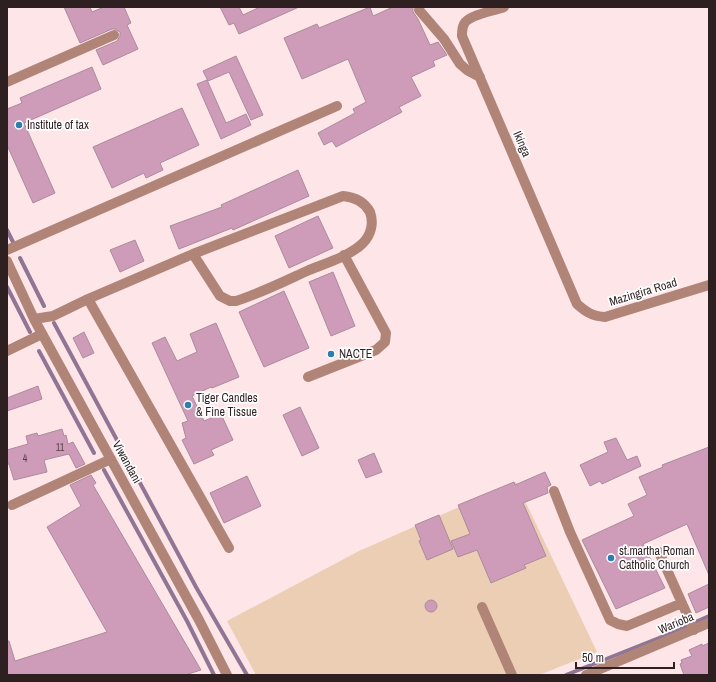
<svg xmlns="http://www.w3.org/2000/svg" width="716" height="682" font-family="'Archivo Narrow',sans-serif">
<style>
.green{fill:#ecceb5}
.lines{fill:none;stroke-linecap:round;stroke-linejoin:round}
.stream{stroke:#907594;stroke-width:4}
.building{fill:#ce9cb9;stroke:#aa8b9c}
.minor{stroke:#b18478;stroke-width:10}
.poi-dot{fill:#2c7eaf;stroke:#fff;stroke-width:1.5}
.labels{text-anchor:middle;dominant-baseline:central;stroke-width:3.5;stroke-linejoin:round;paint-order:stroke}
.number-label{font-size:10px;fill:#563e47}
.poi-label{font-size:12px;fill:#2e1f21;stroke:#fff;text-anchor:start}
.street-label{font-size:12px;fill:#2e1f21;stroke:#fff}
</style>
<rect width="100%" height="100%" fill="#fde5e8"/>
<!-- green -->
<path class="green" d="M 516,482 L 597,652 L 539,675 L 256,675 L 227,621 L 359,551 Z"/>
<g class="lines">
<!-- stream -->
<path class="stream" d="M 7,230 L 13,242
M 20,258 L 44,306
M 7,287 L 30,332
M 54,323 L 196,587 L 247,675
M 39,351 L 94,453
M 104,470 L 187,621 L 214,675
M 566,675 L 664,636 L 709,616"/>
</g>
<!-- building -->
<path class="building" d="M 64,7 L 90,7 L 92,12 L 104,7 L 124,7 L 131,23 L 127,25 L 138,49 L 103,65 L 96,50 L 117,41 L 120,36 L 120,32 L 115,29 L 112,29 L 80,43 Z
M 220,7 L 239,7 L 243,15 L 260,7 L 299,7 L 239,34 L 234,23 L 229,25 Z
M 370,7 L 373,16 L 393,7 L 413,7 L 413,12 L 418,19 L 430,45 L 438,42 L 447,55 L 433,61 L 435,66 L 411,77 L 421,96 L 399,107 L 402,112 L 336,147 L 332,141 L 324,145 L 318,133 L 355,113 L 353,109 L 366,102 L 348,59 L 302,79 L 284,38 L 317,24 L 319,28 Z
M 236,56 L 263,115 L 251,120 L 229,72 L 208,81 L 203,71 Z
M 92,67 L 101,89 L 24,123 L 55,193 L 33,203 L 7,145 L 7,109 L 22,103 L 20,98 Z
M 207,80 L 226,123 L 246,114 L 251,125 L 221,139 L 197,84 Z
M 182,108 L 199,145 L 160,163 L 163,170 L 146,178 L 144,173 L 112,188 L 93,147 Z
M 298,170 L 309,196 L 233,230 L 232,228 L 179,249 L 170,226 L 222,207 L 221,205 Z
M 318,216 L 333,248 L 289,268 L 275,236 Z
M 135,240 L 144,261 L 120,272 L 110,250 Z
M 333,272 L 355,326 L 331,336 L 309,282 Z
M 284,291 L 309,348 L 264,367 L 239,312 Z
M 216,323 L 239,377 L 212,388 L 211,387 L 192,396 L 204,421 L 221,414 L 233,440 L 211,450 L 214,455 L 194,464 L 182,440 L 186,438 L 182,423 L 188,421 L 152,343 L 165,337 L 177,361 L 197,352 L 190,334 Z
M 84,332 L 94,353 L 83,358 L 73,338 Z
M 38,386 L 42,399 L 7,411 L 7,398 Z
M 300,407 L 319,448 L 302,456 L 283,415 Z
M 62,429 L 64,436 L 66,435 L 68,444 L 73,442 L 85,464 L 76,468 L 69,454 L 44,460 L 47,472 L 14,480 L 9,464 L 7,464 L 7,450 L 28,444 L 26,436 L 37,433 L 38,436 Z
M 616,438 L 627,460 L 637,456 L 641,466 L 602,484 L 600,481 L 590,486 L 580,465 L 608,452 L 604,442 Z
M 709,447 L 709,575 L 687,524 L 643,544 L 665,588 L 616,609 L 582,540 L 634,516 L 628,504 L 647,495 L 639,477 L 663,467 L 662,465 Z
M 374,453 L 382,472 L 366,478 L 358,460 Z
M 545,472 L 551,485 L 547,487 L 548,493 L 523,503 L 546,556 L 524,565 L 526,568 L 491,583 L 477,550 L 458,557 L 451,541 L 470,534 L 458,505 L 514,482 L 515,485 Z
M 91,475 L 96,483 L 93,485 L 201,670 L 185,675 L 7,675 L 7,641 L 9,641 L 15,661 L 107,632 L 47,527 L 81,506 L 70,485 Z
M 247,476 L 261,506 L 224,523 L 210,493 Z
M 439,515 L 453,549 L 427,560 L 419,541 L 421,540 L 415,525 Z
M 709,584 L 709,607 L 696,613 L 688,594 Z
M425 606a6 6 0 1 1 12 0a6 6 0 1 1-12 0Z
M 709,643 L 709,675 L 684,675 L 680,664 L 682,663 L 681,660 L 692,656 L 689,650 L 702,644 L 702,646 Z"/>
<g class="lines">
<!-- minor -->
<path class="minor" d="M 504,7 C 494,11 468,15 464,24 C 462,28 462,32 462,36 L 577,304 C 586,312 592,316 605,317 L 709,285
M 419,10 L 444,39 L 460,64 L 467,70 L 480,77
M 7,82 L 114,35
M 7,250 L 337,106
M 7,261 L 34,319 L 199,620 L 227,675
M 88,299 L 229,548
M 34,319 L 53,316 L 88,299 L 193,254 L 343,196 C 354,197 364,201 370,212 C 374,223 371,235 363,243 C 352,255 324,264 309,270 C 285,281 261,293 236,301 L 230,301 L 220,296 L 193,254
M 7,351 L 42,334
M 308,377 L 376,350 L 385,342 L 386,333 L 344,255
M 554,491 L 570,532 L 610,620 L 618,624 L 627,626 L 682,603
M 12,505 L 111,459
M 659,552 L 694,630
M 482,607 L 512,675
M 586,675 L 709,623"/>
</g>
<!-- markers -->
<g class="poi-dot">
<circle cx="19" cy="125" r="4"/>
<circle cx="331" cy="354" r="4"/>
<circle cx="188" cy="405" r="4"/>
<circle cx="611" cy="558" r="4"/>
</g>
<g class="labels">
<!-- number labels -->
<g class="number-label">
<text x="60" y="447">11</text>
<text x="25" y="458">4</text>
</g>
<!-- poi labels -->
<g class="poi-label">
<text x="27" y="125">Institute of tax</text>
<text x="339" y="354">NACTE</text>
<text x="196" y="398">Tiger Candles<tspan x="196" dy="14">&amp; Fine Tissue</tspan></text>
<text x="619" y="551">st.martha Roman<tspan x="619" dy="14">Catholic Church</tspan></text>
</g>
<!-- street labels -->
<g class="street-label">
<text transform="translate(522 144) rotate(67)">Ikinga</text>
<text transform="translate(643 292) rotate(-17)">Mazingira Road</text>
<text transform="translate(127 462) rotate(61)">Viwandani</text>
<text transform="translate(676 623) rotate(-23)">Warioba</text>
</g>
</g>
<!-- border -->
<rect width="716" height="682" fill="none" stroke="#2e1f21" stroke-width="16"/>
<!-- scale -->
<path d="M576 662v6h98v-6" fill="none" stroke="#2e1f21" stroke-width="2"/>
<text x="582" y="662" font-size="12" fill="#2e1f21" stroke="#ffffff" stroke-width="3" paint-order="stroke">50 m</text>
</svg>
